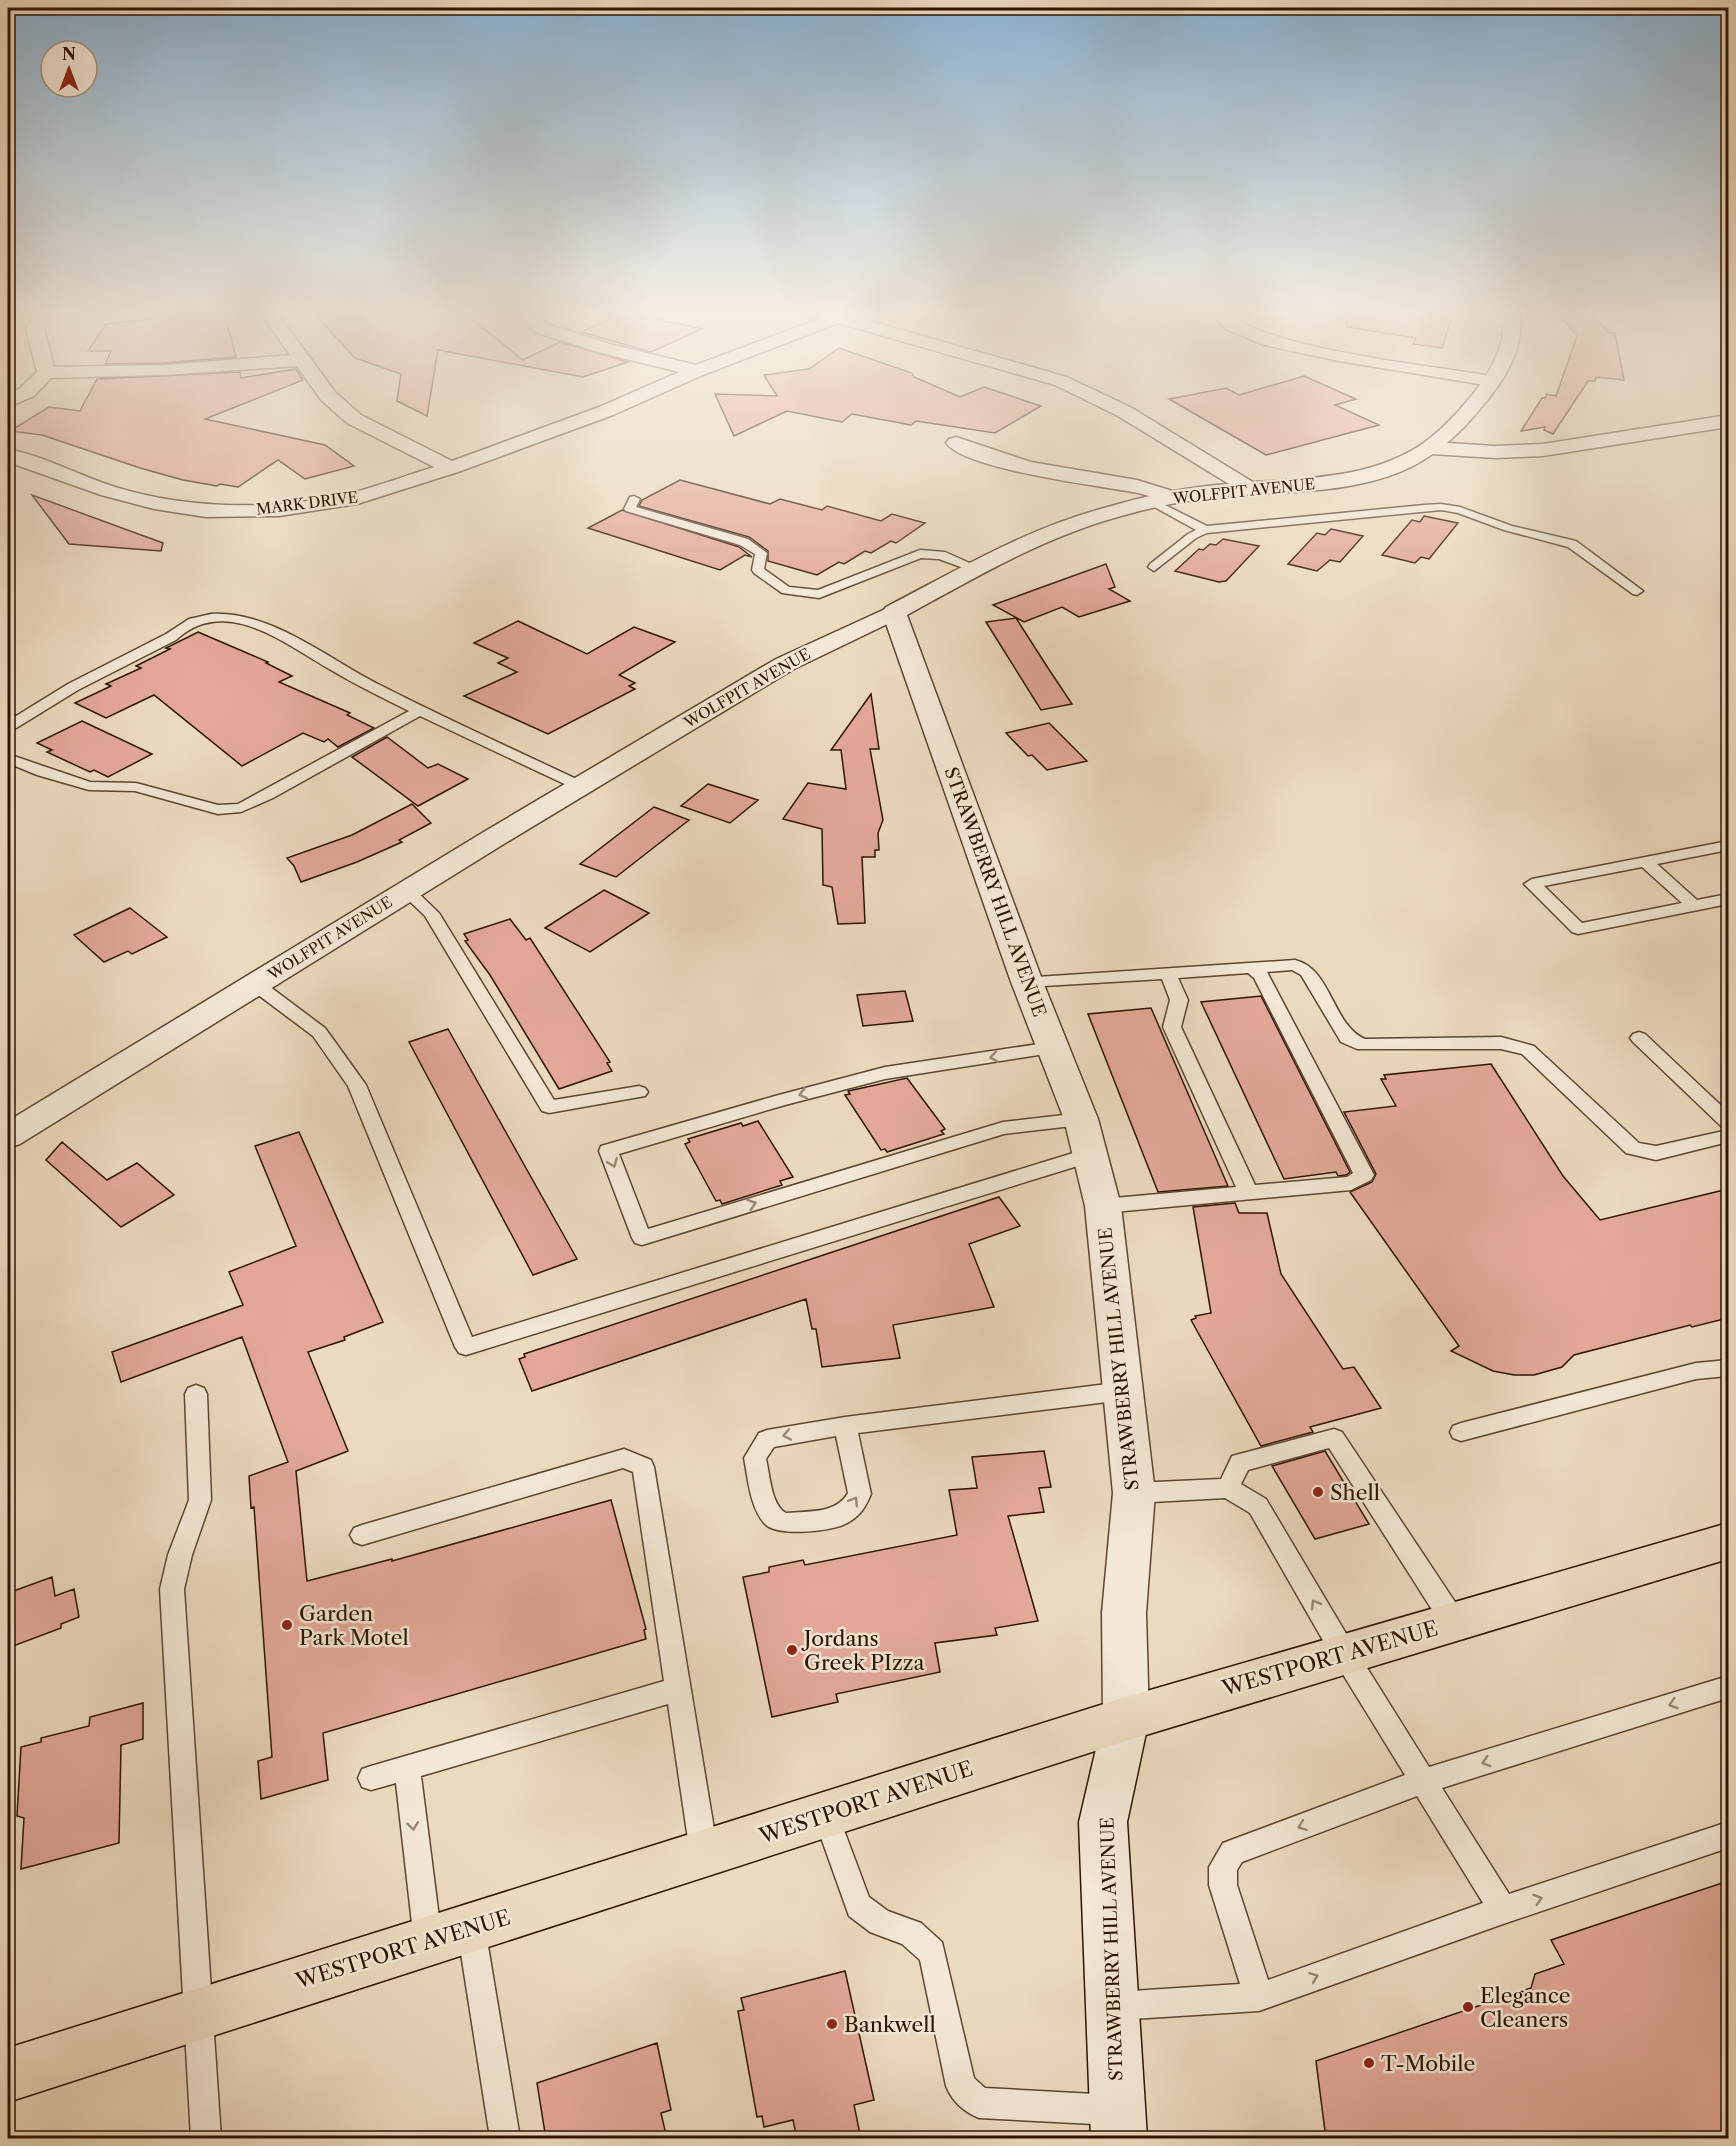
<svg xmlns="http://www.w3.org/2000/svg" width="1736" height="2146" font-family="'Libre Caslon Text',serif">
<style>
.building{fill:#e4a899;stroke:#2d1402;stroke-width:1.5}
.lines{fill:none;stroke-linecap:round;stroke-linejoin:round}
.service-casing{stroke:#5d4631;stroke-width:3}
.minor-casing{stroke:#5d4631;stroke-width:3}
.tertiary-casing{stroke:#5d4631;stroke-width:3}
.secondary-casing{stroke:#2d1402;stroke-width:3}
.primary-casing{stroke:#2d1402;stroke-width:3}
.service{fill:#f3e7d5;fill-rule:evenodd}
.minor{fill:#f3e7d5;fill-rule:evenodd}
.tertiary{fill:#f3e7d5;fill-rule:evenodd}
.secondary{fill:#f3e7d5;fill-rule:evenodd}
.primary{fill:#ecdabf;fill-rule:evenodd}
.oneway{stroke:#9a8876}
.poi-dot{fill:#8f2418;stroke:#f3e7d5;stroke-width:2}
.labels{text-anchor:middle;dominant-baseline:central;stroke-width:5;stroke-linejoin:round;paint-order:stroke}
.far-street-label{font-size:15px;fill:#2d1402;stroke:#f3e7d5}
.street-label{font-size:18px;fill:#2d1402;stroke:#f3e7d5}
.near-poi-label{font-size:21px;fill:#2d1402;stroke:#f3e7d5;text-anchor:start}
.near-street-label{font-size:21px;fill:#2d1402;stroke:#f3e7d5}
</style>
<rect width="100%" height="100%" fill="#ecdabf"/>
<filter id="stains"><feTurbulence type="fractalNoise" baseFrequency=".00333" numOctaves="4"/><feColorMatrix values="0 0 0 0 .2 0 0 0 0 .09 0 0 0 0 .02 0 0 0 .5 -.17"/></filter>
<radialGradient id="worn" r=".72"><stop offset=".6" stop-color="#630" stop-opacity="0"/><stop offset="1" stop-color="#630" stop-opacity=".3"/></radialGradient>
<!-- building -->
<path class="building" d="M 181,311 L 224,311 L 236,357 L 165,363 L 105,364 L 111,351 L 88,351 L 106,324 L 179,316 Z
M 312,311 L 462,311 L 523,360 L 560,342 L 628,362 L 583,377 L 438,350 L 427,416 L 397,401 L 401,374 L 355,358 Z
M 1349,311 L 1454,311 L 1442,348 L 1413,344 L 1416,338 L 1347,327 Z
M 1556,311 L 1589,311 L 1609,333 L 1615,333 L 1624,380 L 1596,377 L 1595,381 L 1588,381 L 1553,434 L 1544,430 L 1545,427 L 1521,431 L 1542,398 L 1545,398 L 1547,394 L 1556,396 L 1577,336 Z
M 624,312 L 702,329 L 651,352 L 581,332 Z
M 839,348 L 912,373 L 914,377 L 960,397 L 984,387 L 1041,406 L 995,433 L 916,421 L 911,425 L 852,414 L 842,422 L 787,411 L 734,436 L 715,394 L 777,396 L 764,375 L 809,369 Z
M 296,369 L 303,380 L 205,419 L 325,445 L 354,466 L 305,479 L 278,460 L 238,487 L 220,484 L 217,486 L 183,480 L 140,468 L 42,435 L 10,431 L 49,407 L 80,411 L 97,379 L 240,372 L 241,378 Z
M 1304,376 L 1356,399 L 1335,405 L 1379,425 L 1266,455 L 1169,399 L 1226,388 L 1239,395 Z
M 680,480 L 770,504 L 780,499 L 822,510 L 827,506 L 881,521 L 892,514 L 925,523 L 896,543 L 891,541 L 871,553 L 865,551 L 844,564 L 839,562 L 817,575 L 768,561 L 768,551 L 749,537 L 639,506 L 642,500 Z
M 32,495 L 163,543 L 161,551 L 69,544 Z
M 622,510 L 739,547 L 752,557 L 745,555 L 720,570 L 588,528 Z
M 1424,516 L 1458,523 L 1429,559 L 1421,557 L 1415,563 L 1382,555 L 1412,520 L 1420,522 Z
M 1331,529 L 1363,536 L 1340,562 L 1330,560 L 1317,571 L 1288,564 L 1317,533 L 1325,535 Z
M 1223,539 L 1259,546 L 1226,581 L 1219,582 L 1175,571 L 1199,549 L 1203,550 L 1210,544 L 1216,545 Z
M 1106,564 L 1115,587 L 1109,589 L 1130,601 L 1079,617 L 1062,607 L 1024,622 L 993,605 Z
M 1016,618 L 1046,665 L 1072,704 L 1041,710 L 986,622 Z
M 518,621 L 587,654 L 634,627 L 675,642 L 619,675 L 635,683 L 629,686 L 635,689 L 548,734 L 464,696 L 517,672 L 498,663 L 508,658 L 474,643 Z
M 198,632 L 268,662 L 266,663 L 292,676 L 279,682 L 350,713 L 347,715 L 374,728 L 338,747 L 328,739 L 324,742 L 303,733 L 242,766 L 154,695 L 106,718 L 75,703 L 111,686 L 106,684 L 141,668 L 136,666 L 170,649 L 166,648 Z
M 871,694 L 879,749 L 870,749 L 883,820 L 878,833 L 879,850 L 875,850 L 875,857 L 862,857 L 865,923 L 838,924 L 832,887 L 823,885 L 822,829 L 783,819 L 808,783 L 846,789 L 841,750 L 831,750 Z
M 82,721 L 152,754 L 108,777 L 94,770 L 90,772 L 47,752 L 52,750 L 37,743 Z
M 1049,723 L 1087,761 L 1047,770 L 1032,755 L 1028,756 L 1006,733 Z
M 387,737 L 428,768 L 438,764 L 468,779 L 418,806 L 352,757 Z
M 708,784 L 758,800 L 730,823 L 681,806 Z
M 412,804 L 431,823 L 399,840 L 402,842 L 357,862 L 301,882 L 294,866 L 287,858 L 352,835 Z
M 654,807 L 689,820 L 616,877 L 580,864 Z
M 604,890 L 649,913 L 590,952 L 545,928 Z
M 130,908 L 167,937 L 132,954 L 128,951 L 104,962 L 74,935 Z
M 510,919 L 526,940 L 530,938 L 610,1062 L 607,1063 L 612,1071 L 559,1089 L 490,975 L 465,941 L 468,940 L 464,934 Z
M 905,991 L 913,1021 L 863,1026 L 857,995 Z
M 1261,996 L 1350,1172 L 1346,1175 L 1338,1176 L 1336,1172 L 1284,1179 L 1201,1002 Z
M 1151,1008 L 1228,1186 L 1158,1192 L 1088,1014 Z
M 448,1029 L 577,1259 L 533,1275 L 409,1042 Z
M 1491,1064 L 1563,1176 L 1600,1220 L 1728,1189 L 1728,1318 L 1692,1327 L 1690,1325 L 1574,1355 L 1562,1367 L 1534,1375 L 1514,1375 L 1493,1371 L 1451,1351 L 1459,1346 L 1350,1192 L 1372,1182 L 1376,1174 L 1344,1112 L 1396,1106 L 1381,1079 L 1386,1079 L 1384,1075 Z
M 907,1078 L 945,1129 L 941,1131 L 944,1134 L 887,1152 L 885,1149 L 881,1150 L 845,1095 L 850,1094 L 848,1091 L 853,1090 Z
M 758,1121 L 793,1177 L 780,1181 L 782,1185 L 722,1204 L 720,1200 L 716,1201 L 685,1144 L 690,1142 L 688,1139 L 741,1123 L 743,1126 Z
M 299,1132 L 383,1322 L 344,1337 L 345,1340 L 308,1352 L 348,1451 L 296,1471 L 307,1581 L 392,1559 L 392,1561 L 611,1500 L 646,1629 L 644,1630 L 646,1639 L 323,1733 L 328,1780 L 261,1799 L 258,1761 L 272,1757 L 254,1507 L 251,1508 L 249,1476 L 288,1462 L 242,1337 L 121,1382 L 112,1352 L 243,1305 L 229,1272 L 296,1246 L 255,1146 Z
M 62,1142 L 107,1180 L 137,1163 L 174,1195 L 121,1227 L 46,1160 Z
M 999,1197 L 1020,1226 L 969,1244 L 994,1307 L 893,1325 L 900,1358 L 822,1367 L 816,1329 L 812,1329 L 806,1299 L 532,1391 L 519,1359 L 525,1357 L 524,1354 Z
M 1235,1203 L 1239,1213 L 1267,1213 L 1281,1274 L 1343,1369 L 1354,1367 L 1381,1408 L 1310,1427 L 1313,1432 L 1261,1446 L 1191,1320 L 1196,1318 L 1195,1316 L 1211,1313 L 1193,1207 Z
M 1044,1451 L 1051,1487 L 1039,1488 L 1044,1512 L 1008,1516 L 1038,1621 L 995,1628 L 997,1635 L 935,1643 L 940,1672 L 836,1694 L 838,1702 L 772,1717 L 743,1577 L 769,1572 L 769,1567 L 803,1560 L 805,1565 L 957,1535 L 949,1490 L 977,1488 L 972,1457 Z
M 1325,1451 L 1369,1524 L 1315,1539 L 1272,1466 Z
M 52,1577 L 55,1596 L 74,1589 L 79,1617 L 61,1624 L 61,1628 L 8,1648 L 8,1593 Z
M 143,1703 L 143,1739 L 121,1745 L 119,1843 L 21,1869 L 24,1818 L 17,1816 L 21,1747 L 41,1742 L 41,1738 L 89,1726 L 90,1717 Z
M 1728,1881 L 1728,2139 L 1326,2139 L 1316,2061 L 1531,1988 L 1535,1974 L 1564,1964 L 1551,1940 Z
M 845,1971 L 874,2100 L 854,2105 L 861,2139 L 797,2139 L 793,2120 L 764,2127 L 762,2116 L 757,2117 L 738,2011 L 744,2010 L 741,1998 Z
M 657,2043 L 671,2110 L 661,2113 L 667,2139 L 546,2139 L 537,2083 Z"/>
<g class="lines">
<!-- service casing -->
<g class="service-casing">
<path id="service" d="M 634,496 L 640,499 L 636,507 L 748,539 L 767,553 L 764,569 L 789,587 L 818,590 L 920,550 L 945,552 L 983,569 L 977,573 L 939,559 L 921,558 L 819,598 L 782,593 L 754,573 L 752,570 L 755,554 L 740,545 L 626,511 L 624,509 L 630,497 Z
M 1153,499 L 1207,526 L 1424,505 L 1441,504 L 1460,507 L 1512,526 L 1576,541 L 1643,591 L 1637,595 L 1633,594 L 1568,547 L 1504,530 L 1458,513 L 1441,510 L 1207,533 L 1196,538 L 1154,571 L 1148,567 L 1150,564 L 1188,534 L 1196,530 L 1149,504 L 1149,500 Z
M 211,614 C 271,610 329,660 382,686 C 449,720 517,751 585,783 L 587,786 L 585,789 L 575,789 L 420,716 L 273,798 L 241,812 L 218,814 L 135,791 L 89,790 L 37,775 L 8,763 L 8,754 L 90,782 L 136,783 L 218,805 L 238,804 L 409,711 C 383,698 356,685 331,670 C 285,644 226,594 176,640 L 78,690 L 13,730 L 8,731 L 8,721 L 68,684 L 166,634 L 189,619 Z
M 1728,841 L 1728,850 L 1657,864 L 1697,900 L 1728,894 L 1728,904 L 1578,934 L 1572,932 L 1524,884 L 1532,879 ZM 1642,867 L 1682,903 L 1582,923 L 1544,886 Z
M 407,886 L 413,888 L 439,913 L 554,1100 L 639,1086 L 645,1088 L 648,1092 L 645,1096 L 549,1113 L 542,1111 L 425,916 L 399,891 Z
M 1295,960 C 1332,969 1332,1025 1365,1039 L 1501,1037 L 1534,1046 L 1639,1143 L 1656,1146 L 1728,1130 L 1728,1142 L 1656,1160 L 1626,1153 L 1522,1054 L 1501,1049 L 1357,1049 L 1341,1042 L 1301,975 L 1292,970 L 1267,972 L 1374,1175 L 1371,1180 L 1351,1190 L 1103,1213 L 1096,1211 L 1093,1206 L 1096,1201 L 1103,1199 L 1236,1187 L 1163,1027 L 1170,1000 L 1162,979 L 1027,987 L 1021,986 L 1019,982 L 1021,978 ZM 1248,973 L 1254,978 L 1353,1173 L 1347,1177 L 1255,1185 L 1181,1027 L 1188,1000 L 1178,978 Z
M 255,979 L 261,980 L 325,1028 L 366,1085 L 472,1337 L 1083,1150 L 1090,1148 L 1097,1150 L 1099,1155 L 1097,1160 L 466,1355 L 459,1353 L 455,1347 L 348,1086 L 313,1036 L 249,988 L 247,984 L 249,980 Z
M 1639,1032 L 1645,1034 L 1728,1112 L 1728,1128 L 1721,1126 L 1633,1042 L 1630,1038 L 1633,1034 Z
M 1052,1042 L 1058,1044 L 1061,1048 L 1058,1052 L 885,1079 L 785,1105 L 619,1154 L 648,1229 L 1003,1122 L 1081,1113 L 1088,1115 L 1090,1119 L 1088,1123 L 1081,1125 L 1004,1134 L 642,1245 L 635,1243 L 632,1238 L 599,1151 L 601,1146 L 775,1096 L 885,1067 Z
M 1728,1360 L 1728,1376 L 1696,1379 L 1461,1441 L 1453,1438 L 1450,1432 L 1453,1426 L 1461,1423 L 1696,1363 Z
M 1123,1382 L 1131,1385 L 1134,1391 L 1131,1397 L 1123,1400 L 858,1433 L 871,1494 C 866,1506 861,1515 849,1522 C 834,1532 777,1537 765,1524 C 750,1508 748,1478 744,1458 L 759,1433 L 767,1430 L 845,1417 ZM 836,1436 L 848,1493 C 836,1514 808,1511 786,1513 C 771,1505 770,1475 766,1459 L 774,1447 Z
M 196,1385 L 204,1388 L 207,1394 L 211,1500 L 192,1555 L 184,1589 L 221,2138 L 191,2138 L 160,1589 L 168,1555 L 189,1500 L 185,1394 L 188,1388 Z
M 1334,1429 L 1342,1432 L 1463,1614 L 1466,1622 L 1463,1630 L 1454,1633 L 1445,1630 L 1329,1448 L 1248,1470 L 1241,1484 L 1266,1499 L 1354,1647 L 1429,1767 L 1728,1676 L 1728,1698 L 1442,1788 L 1509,1894 L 1728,1822 L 1728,1848 L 1503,1924 L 1259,2011 L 1116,2020 L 1106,2016 L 1102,2006 L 1106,1996 L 1116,1992 L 1240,1984 L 1209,1885 L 1209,1867 L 1223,1843 L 1405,1775 L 1336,1663 L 1250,1513 L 1225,1498 L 1134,1503 L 1126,1500 L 1123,1493 L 1126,1486 L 1134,1483 L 1221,1479 L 1232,1456 ZM 1417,1796 L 1483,1903 L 1268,1980 L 1237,1885 L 1237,1870 L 1242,1862 Z
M 624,1449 L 651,1460 L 654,1467 L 718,1853 L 714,1862 L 704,1866 L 694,1862 L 690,1853 L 668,1704 L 421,1776 L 442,1941 L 438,1951 L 428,1955 L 418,1951 L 414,1941 L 396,1783 L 371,1790 L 362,1787 L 358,1778 L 362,1769 L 371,1766 L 664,1681 L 633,1472 L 623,1468 L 362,1545 L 354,1542 L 350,1535 L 354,1528 L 362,1525 Z
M 826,1802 L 835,1806 L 869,1897 L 888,1911 L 921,1923 L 942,1942 L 974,2078 L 985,2088 L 1113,2095 L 1124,2099 L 1128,2110 L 1124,2121 L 1113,2125 L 979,2118 C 964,2112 952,2101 946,2086 L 920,1960 L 902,1944 L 870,1932 L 849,1916 L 813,1815 L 817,1806 Z
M 471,1914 L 481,1918 L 485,1928 L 520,2138 L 490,2138 L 457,1928 L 461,1918 Z"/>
</g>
<!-- minor casing -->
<g class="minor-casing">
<path id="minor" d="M 35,311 L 51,311 L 44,329 L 54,367 L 165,365 L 290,355 L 263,317 L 265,311 L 281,311 L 280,317 L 335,392 L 361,415 L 452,461 L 599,407 L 679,372 L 598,352 L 535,332 L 517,311 L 534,311 L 547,324 L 610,344 L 696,365 L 821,318 L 809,315 L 807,311 L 834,311 L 1067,377 L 1132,408 L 1256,484 L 1259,488 L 1256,492 L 1249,494 L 1242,492 L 1118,416 L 1055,385 L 838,323 L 703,375 L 613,415 L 458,472 L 357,504 L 279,516 L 206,517 L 154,509 L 101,495 L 8,462 L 8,449 C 44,456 80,476 115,487 C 190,510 279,511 355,492 C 381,485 408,475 434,467 L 347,423 L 321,400 L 297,366 L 165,375 L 51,378 L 34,396 L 8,407 L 8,395 L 20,388 L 37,372 L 26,329 Z
M 1210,311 L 1227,311 C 1262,349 1435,366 1491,376 L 1497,377 L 1500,381 L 1497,385 L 1491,386 L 1339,361 L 1264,345 L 1224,328 Z
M 1728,415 L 1728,427 L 1543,456 L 1495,458 L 1432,454 L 1425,452 L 1422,448 L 1425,444 L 1432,442 L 1495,446 L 1543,444 Z
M 956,437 L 1031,462 L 1137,480 L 1182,494 L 1185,498 L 1182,502 C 1168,506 1153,496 1138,493 C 1102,486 965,470 946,443 L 949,439 Z
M 894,605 L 902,607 L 906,612 L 902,617 L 794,669 L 507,842 L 20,1144 L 8,1148 L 8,1121 L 487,830 L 776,659 Z"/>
</g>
<!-- tertiary casing -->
<g class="tertiary-casing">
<path id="tertiary" d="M 1503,311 L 1519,311 C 1525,344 1509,373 1489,398 C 1467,426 1443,451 1411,467 C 1356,494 1288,491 1228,496 C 1192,499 1156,506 1121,516 C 1044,537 976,577 907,615 L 1043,982 L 1098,1119 L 1121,1206 L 1155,1493 L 1146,1613 L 1149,1719 L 1143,1734 L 1126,1741 L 1109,1734 L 1103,1719 L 1102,1613 L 1113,1493 L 1085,1206 L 1064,1119 L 1011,982 L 882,612 L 886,607 C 957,570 1026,529 1104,508 C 1145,496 1186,487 1228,484 C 1294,478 1369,482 1425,442 C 1444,428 1459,411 1473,394 C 1492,370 1507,343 1503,311 Z"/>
</g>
<!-- secondary casing -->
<g class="secondary-casing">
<path id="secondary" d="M 1126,1697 L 1143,1704 L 1149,1719 L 1127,1822 L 1147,2138 L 1091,2138 L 1079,1822 L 1103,1719 L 1109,1704 Z"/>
</g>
<!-- primary casing -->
<g class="primary-casing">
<path id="primary" d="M 1728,1523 L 1728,1559 L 1126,1741 L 8,2102 L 8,2048 L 1126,1697 Z"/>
</g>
<!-- service -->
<use href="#service" class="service"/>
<!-- minor -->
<use href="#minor" class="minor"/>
<!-- tertiary -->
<use href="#tertiary" class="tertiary"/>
<!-- secondary -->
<use href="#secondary" class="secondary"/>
<!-- primary -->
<use href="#primary" class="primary"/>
</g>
<!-- one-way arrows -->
<defs><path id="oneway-chevron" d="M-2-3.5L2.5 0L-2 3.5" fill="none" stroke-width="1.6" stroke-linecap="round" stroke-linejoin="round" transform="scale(1.5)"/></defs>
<g class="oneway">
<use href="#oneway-chevron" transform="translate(994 1057) rotate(172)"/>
<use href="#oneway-chevron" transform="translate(803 1094) rotate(165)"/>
<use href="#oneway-chevron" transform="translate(613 1163) rotate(68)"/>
<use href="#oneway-chevron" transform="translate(752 1204) rotate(-17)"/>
<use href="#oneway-chevron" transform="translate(787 1435) rotate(169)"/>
<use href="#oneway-chevron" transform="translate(854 1501) rotate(-58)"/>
<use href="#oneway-chevron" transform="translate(1315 1604) rotate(-120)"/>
<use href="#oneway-chevron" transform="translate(1673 1704) rotate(163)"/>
<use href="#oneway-chevron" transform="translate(1486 1762) rotate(163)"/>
<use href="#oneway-chevron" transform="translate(413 1826) rotate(83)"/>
<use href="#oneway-chevron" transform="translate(1302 1826) rotate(160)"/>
<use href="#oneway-chevron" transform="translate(1538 1899) rotate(-18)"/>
<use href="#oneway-chevron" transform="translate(1314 1977) rotate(-20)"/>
</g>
<!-- sky -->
<linearGradient id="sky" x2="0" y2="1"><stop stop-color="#8bb5d7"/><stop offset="0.51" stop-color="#f6eee2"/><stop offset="1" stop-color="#f6eee2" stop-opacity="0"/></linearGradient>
<rect width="1736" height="612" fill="url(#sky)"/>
<!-- markers -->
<g class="poi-dot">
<circle cx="1318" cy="1492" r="6"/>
<circle cx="287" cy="1625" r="6"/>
<circle cx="792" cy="1650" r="6"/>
<circle cx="1468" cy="2007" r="6"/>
<circle cx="832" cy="2024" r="6"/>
<circle cx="1369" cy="2063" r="6"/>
</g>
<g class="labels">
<!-- far-street labels -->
<g class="far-street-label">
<text transform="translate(1244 491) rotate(-6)">WOLFPIT AVENUE</text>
<text transform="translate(307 503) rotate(-7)">MARK DRIVE</text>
<text transform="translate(747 688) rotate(-30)">WOLFPIT AVENUE</text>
<text transform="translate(330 938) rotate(-32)">WOLFPIT AVENUE</text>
</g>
<!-- street labels -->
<g class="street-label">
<text transform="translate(995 892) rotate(70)">STRAWBERRY HILL AVENUE</text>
<text transform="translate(1119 1359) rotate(-96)">STRAWBERRY HILL AVENUE</text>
<text transform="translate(1112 1949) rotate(-92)">STRAWBERRY HILL AVENUE</text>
</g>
<!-- near-poi labels -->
<g class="near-poi-label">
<text x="1330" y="1492">Shell</text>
<text x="299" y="1613">Garden<tspan x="299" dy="24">Park Motel</tspan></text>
<text x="804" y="1638">Jordans<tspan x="804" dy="24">Greek PIzza</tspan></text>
<text x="1480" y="1995">Elegance<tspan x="1480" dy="24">Cleaners</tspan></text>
<text x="844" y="2024">Bankwell</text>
<text x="1381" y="2063">T-Mobile</text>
</g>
<!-- near-street labels -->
<g class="near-street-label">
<text transform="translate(1330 1658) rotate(-16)">WESTPORT AVENUE</text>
<text transform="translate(866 1802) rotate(-18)">WESTPORT AVENUE</text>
<text transform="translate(403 1949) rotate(-17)">WESTPORT AVENUE</text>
</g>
</g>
<!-- margin -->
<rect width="1736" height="2146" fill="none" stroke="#ecdabf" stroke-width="30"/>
<rect x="9" y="9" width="1718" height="2128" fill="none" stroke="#2d1402" stroke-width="3"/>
<rect x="15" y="15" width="1706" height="2116" fill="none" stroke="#2d1402" stroke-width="1.5"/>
<!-- north arrow -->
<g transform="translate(69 69)"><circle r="28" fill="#f3e7d5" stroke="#a49381" stroke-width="1.5"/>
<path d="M0-4.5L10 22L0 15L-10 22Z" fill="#8f2418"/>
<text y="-9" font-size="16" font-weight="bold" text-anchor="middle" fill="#2d1402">N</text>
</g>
<rect width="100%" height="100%" filter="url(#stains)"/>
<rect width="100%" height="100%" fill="url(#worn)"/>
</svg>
